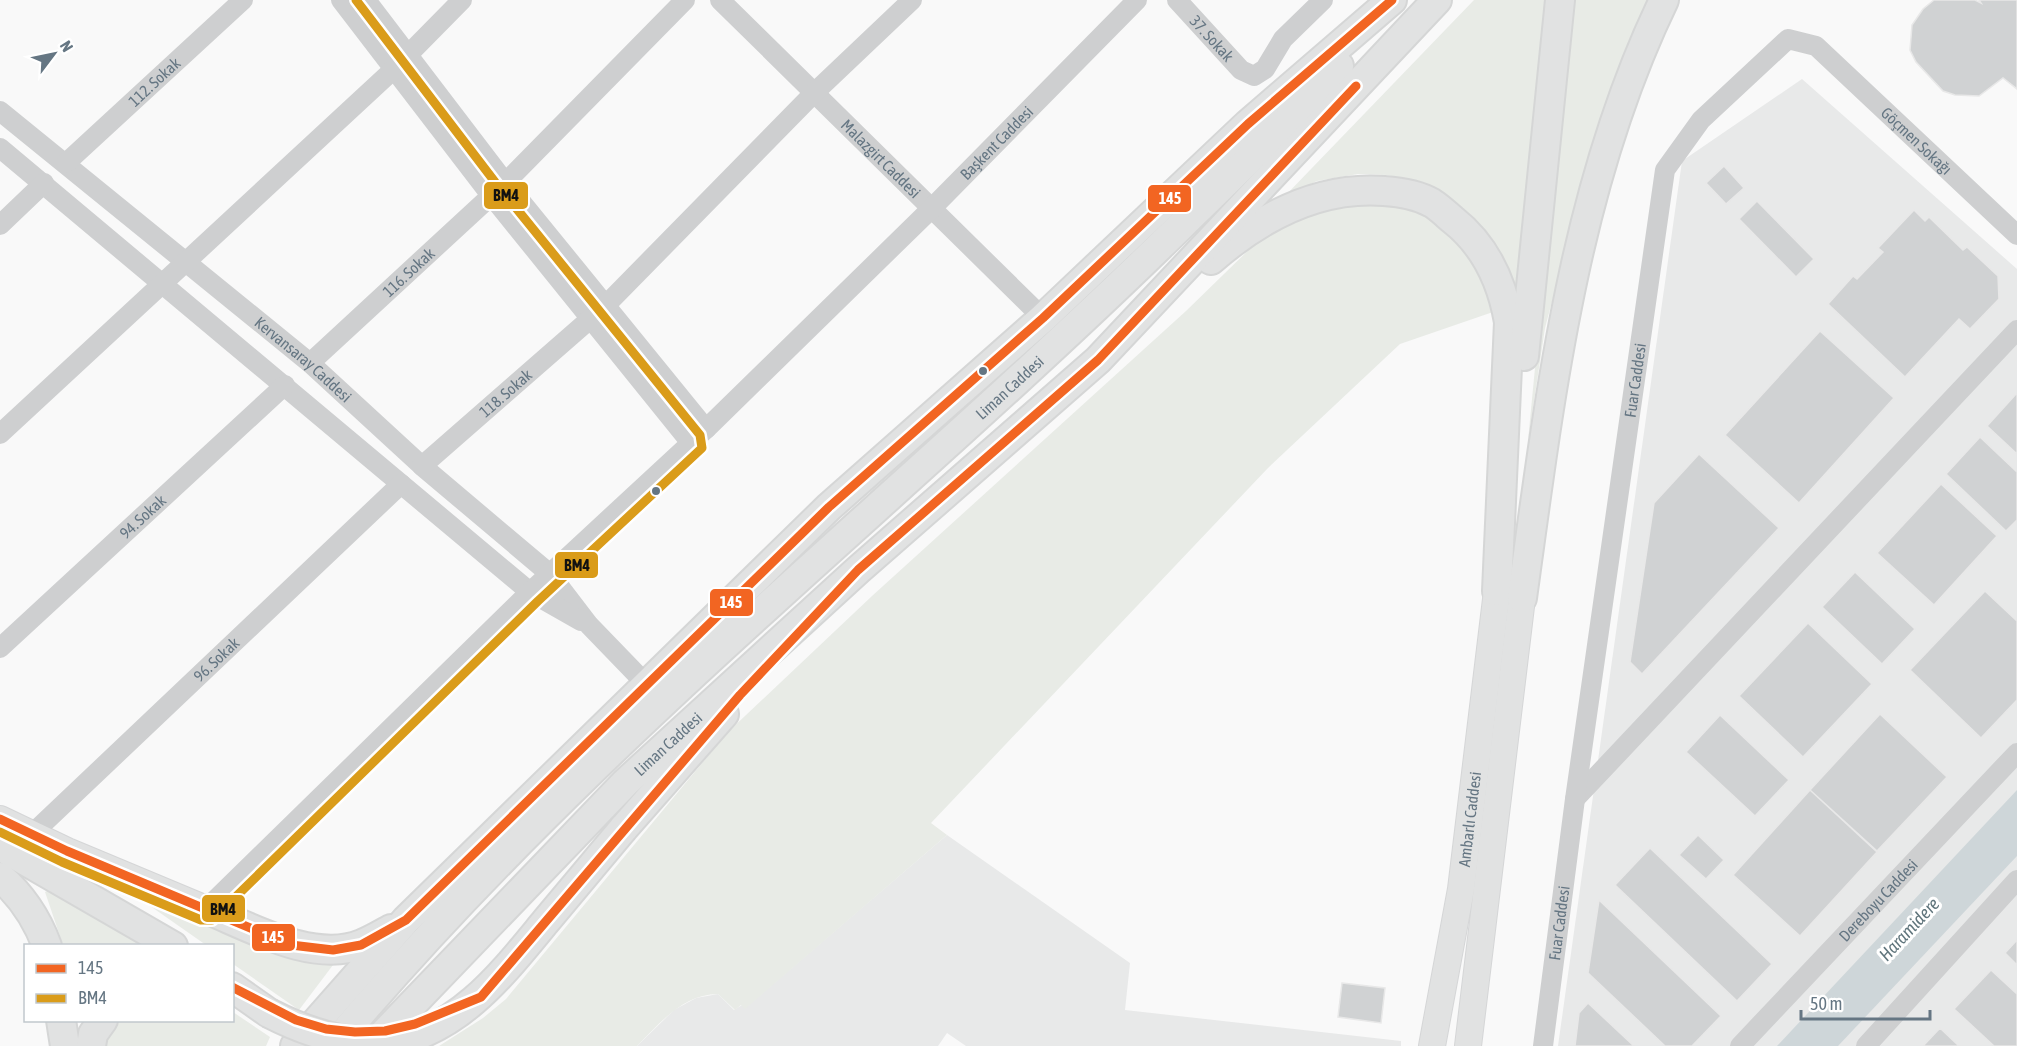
<svg xmlns="http://www.w3.org/2000/svg" width="2017" height="1046" font-family="'Asap Condensed',sans-serif">
<style>
.built{fill:#e8e9e9}
.green{fill:#e8ebe6}
.water{fill:#ced6d9}
.building{fill:#d0d2d3;stroke:#e8e8e8;stroke-width:1.5}
.lines{fill:none;stroke-linecap:round;stroke-linejoin:round}
.major-casing{stroke:#d5d6d7;stroke-width:28}
.highway-casing{stroke:#d5d6d6;stroke-width:32}
.minor{stroke:#cecfd0;stroke-width:20}
.major{stroke:#e1e2e2;stroke-width:26}
.highway{stroke:#e1e2e2;stroke-width:28}
.highway-bridge-casing{stroke:#d5d6d6;stroke-width:32;stroke-linecap:butt}
.highway-bridge{stroke:#e1e2e2;stroke-width:28}
.bus-1-casing{stroke:#fff;stroke-width:14}
.bus-2-casing{stroke:#fff;stroke-width:14}
.bus-1{stroke:#f26522;stroke-width:9}
.bus-2{stroke:#da9c1a;stroke-width:9}
.bus-dot{fill:#657683;stroke:#fff;stroke-width:2}
.labels{text-anchor:middle;dominant-baseline:central;stroke-width:6;stroke-linejoin:round;paint-order:stroke}
.street-label{font-size:16px;fill:#657683;stroke:#fff}
.water-label{font-size:18px;font-style:italic;fill:#60757c;stroke:#fff}
.line-badge{stroke:#fff;stroke-width:2}
.badge-label{font-size:16px;text-anchor:middle;font-weight:bold;fill:#fff}
.pale-badge-label{font-size:16px;text-anchor:middle;font-weight:bold;fill:#111}
</style>
<rect width="100%" height="100%" fill="#f9f9f9"/>
<!-- built -->
<path class="built" d="M 1802,79 L 2017,269 L 2017,1046 L 1558,1046 L 1682,161 Z
M 947,835 L 1130,963 L 1125,1010 L 1401,1041 L 1401,1046 L 966,1046 L 947,1033 L 938,1046 L 637,1046 L 674,1010 L 696,998 L 718,994 L 734,1010 L 742,1005 L 745,1008 Z"/>
<!-- green -->
<path class="green" d="M 1474,0 L 1550,0 L 1515,295 L 1415,182 L 1387,175 L 1358,174 L 1317,181 L 1284,197 Z
M 1575,0 L 1648,0 L 1601,117 L 1545,328 L 1528,441 L 1563,75 Z
M 1351,195 L 1425,212 L 1457,235 L 1485,273 L 1493,312 L 1400,344 L 1268,468 L 931,823 L 947,835 L 745,1009 L 741,1005 L 735,1010 L 718,994 C 683,994 659,1024 637,1046 L 439,1046 L 483,1018 L 506,999 L 728,732 L 872,596 L 1186,311 L 1263,236 Z
M 123,887 L 271,946 L 333,965 L 299,1010 L 233,964 L 232,946 L 206,945 Z
M 53,888 L 149,945 L 63,945 L 45,892 Z
M 233,1012 L 270,1037 L 266,1046 L 102,1046 L 113,1021 L 232,1020 Z"/>
<!-- water -->
<path class="water" d="M 2017,790 L 2017,856 L 1838,1046 L 1777,1046 Z"/>
<!-- building -->
<path class="building" d="M 1934,0 L 1975,0 L 1981,3 L 1979,0 L 2017,0 L 2017,89 L 2003,78 L 1979,96 L 1955,95 L 1943,91 L 1916,62 L 1910,50 L 1912,25 L 1923,9 Z
M 1724,166 L 1744,188 L 1726,204 L 1706,183 Z
M 1757,201 L 1814,259 L 1796,277 L 1739,219 Z
M 1914,210 L 1925,221 L 1929,217 L 1963,250 L 1967,247 L 1998,276 L 1999,299 L 1970,329 L 1959,319 L 1905,377 L 1828,304 L 1853,276 L 1857,279 L 1883,252 L 1878,248 Z
M 1820,331 L 1894,398 L 1799,503 L 1725,435 Z
M 2017,393 L 2017,454 L 1987,426 Z
M 1980,437 L 2017,472 L 2017,520 L 2006,531 L 1946,474 Z
M 1699,454 L 1779,528 L 1642,674 L 1630,662 L 1654,503 Z
M 1941,484 L 1997,536 L 1934,605 L 1877,553 Z
M 1855,572 L 1915,629 L 1882,664 L 1822,607 Z
M 1985,591 L 2017,621 L 2017,700 L 1981,738 L 1910,670 Z
M 1808,623 L 1872,684 L 1803,757 L 1739,696 Z
M 1880,714 L 1947,777 L 1877,851 L 1810,790 Z
M 1720,715 L 1789,780 L 1755,816 L 1686,752 Z
M 1810,790 L 1877,852 L 1800,936 L 1733,875 Z
M 1698,835 L 1724,860 L 1706,879 L 1679,855 Z
M 1650,848 L 1772,964 L 1737,1001 L 1615,885 Z
M 1599,900 L 1721,1016 L 1692,1046 L 1665,1046 L 1588,973 Z
M 2017,940 L 2017,965 L 2005,953 Z
M 1991,970 L 2017,994 L 2017,1046 L 1994,1046 L 1954,1009 Z
M 1342,983 L 1385,988 L 1381,1023 L 1338,1017 Z
M 1588,1003 L 1634,1046 L 1575,1046 L 1579,1013 Z
M 1940,1028 L 1959,1046 L 1923,1046 Z"/>
<g class="lines">
<!-- major casing -->
<g class="major-casing">
<g id="major">
<path d="M 0,819 L 67,851 L 206,909"/>
<path id="s12" d="M 1432,1046 L 1461,889 L 1497,591"/>
<path d="M 1468,1046 L 1522,598"/>
</g>
</g>
<!-- highway casing -->
<g class="highway-casing">
<g id="highway">
<path d="M 1211,260 C 1259,218 1318,186 1384,191 C 1400,192 1418,195 1432,203 C 1440,208 1447,215 1453,220 C 1486,246 1502,282 1509,322 L 1497,591"/>
<path d="M 1524,356 L 1560,0"/>
<path d="M 1522,598 C 1550,396 1574,186 1664,0"/>
<path d="M 623,829 L 724,714"/>
<path d="M 0,846 L 173,946"/>
<path d="M 0,877 C 21,895 37,919 47,946"/>
<path d="M 206,909 C 250,927 314,964 362,944 C 372,940 382,934 391,929"/>
<path d="M 232,987 L 269,1013"/>
<path d="M 61,1020 L 65,1046"/>
<path d="M 91,1046 L 93,1034 L 103,1020"/>
<path d="M 295,1046 L 406,920 L 829,507 L 1043,318 L 1248,124 L 1392,0"/>
<path id="s13" d="M 333,1046 C 579,751 885,513 1160,246 C 1221,187 1282,129 1339,66"/>
<path id="s14" d="M 372,1046 L 625,783 L 858,570 L 1098,360 L 1437,0"/>
</g>
</g>
<!-- minor -->
<g class="minor">
<path d="M 341,0 L 486,189 L 691,443"/>
<path d="M 366,0 L 501,177 L 706,429"/>
<path id="s1" d="M 720,0 L 1043,318"/>
<path id="s2" d="M 1177,0 L 1241,70 L 1254,76 L 1265,69 L 1283,39 L 1323,0"/>
<path id="s3" d="M 0,111 L 310,363 L 422,466 L 550,574 L 589,625 L 647,685"/>
<path d="M 0,148 L 530,592 L 581,621"/>
<path id="s4" d="M 66,163 L 243,0"/>
<path d="M 0,225 L 44,183"/>
<path id="s5" d="M 310,363 L 506,182 L 685,0"/>
<path d="M 0,434 L 394,69 L 462,0"/>
<path id="s6" d="M 422,466 L 605,306 L 814,93 L 912,0"/>
<path id="s7" d="M 0,648 L 285,385"/>
<path d="M 1575,799 L 2017,330"/>
<path id="s8" d="M 32,834 L 401,484"/>
<path id="s9" d="M 206,909 L 530,592 L 706,429 L 932,208 L 1137,0"/>
<path id="s10" d="M 1543,1046 L 1575,799 L 1665,170 L 1701,120 L 1788,39 L 1816,46 L 2017,235"/>
<path id="s11" d="M 1740,1046 L 2017,753"/>
<path d="M 1866,1046 L 2017,880"/>
</g>
<!-- major -->
<use href="#major" class="major"/>
<!-- highway -->
<use href="#highway" class="highway"/>
<!-- highway-bridge casing -->
<g class="highway-bridge-casing">
<path id="highway-bridge" d="M 269,1013 C 306,1032 349,1046 391,1043 C 461,1029 503,973 546,921 C 572,890 597,860 623,829"/>
</g>
<!-- highway-bridge -->
<use href="#highway-bridge" class="highway-bridge"/>
<!-- bus-1 casing -->
<g class="bus-1-casing">
<path id="bus-1" d="M 0,819 L 67,851 L 291,945 L 333,950 L 361,945 L 406,920 L 829,507 L 1043,318 L 1248,124 L 1392,0
M 232,987 L 296,1020 L 326,1029 L 355,1032 L 385,1031 L 415,1024 L 481,997 L 740,695 L 858,570 L 1098,360 L 1356,86"/>
</g>
<!-- bus-2 casing -->
<g class="bus-2-casing">
<path id="bus-2" d="M 0,832 L 62,862 L 201,920 L 212,920 L 538,601 L 702,448 L 700,435 L 495,182 L 356,0"/>
</g>
<!-- bus-1 -->
<use href="#bus-1" class="bus-1"/>
<!-- bus-2 -->
<use href="#bus-2" class="bus-2"/>
</g>
<!-- markers -->
<g class="bus-dot">
<circle cx="983" cy="371" r="5"/>
<circle cx="656" cy="491" r="5"/>
</g>
<g class="labels">
<!-- street labels -->
<g class="street-label">
<text stroke="none"><textPath href="#s2" startOffset="52">37. Sokak</textPath></text>
<text stroke="none"><textPath href="#s4" startOffset="120">112. Sokak</textPath></text>
<text stroke="none"><textPath href="#s10" startOffset="1232">Göçmen Sokağı</textPath></text>
<text stroke="none"><textPath href="#s9" startOffset="1101">Başkent Caddesi</textPath></text>
<text stroke="none"><textPath href="#s1" startOffset="226">Malazgirt Caddesi</textPath></text>
<text stroke="none"><textPath href="#s5" startOffset="134">116. Sokak</textPath></text>
<text stroke="none"><textPath href="#s3" startOffset="392">Kervansaray Caddesi</textPath></text>
<text stroke="none"><textPath href="#s10" startOffset="672">Fuar Caddesi</textPath></text>
<text stroke="none"><textPath href="#s13" startOffset="945">Liman Caddesi</textPath></text>
<text stroke="none"><textPath href="#s6" startOffset="111">118. Sokak</textPath></text>
<text stroke="none"><textPath href="#s7" startOffset="194">94. Sokak</textPath></text>
<text stroke="none"><textPath href="#s8" startOffset="254">96. Sokak</textPath></text>
<text stroke="none"><textPath href="#s14" startOffset="423">Liman Caddesi</textPath></text>
<text stroke="none"><textPath href="#s12" startOffset="230">Ambarlı Caddesi</textPath></text>
<text stroke="none"><textPath href="#s11" startOffset="201">Dereboyu Caddesi</textPath></text>
<text stroke="none"><textPath href="#s10" startOffset="124">Fuar Caddesi</textPath></text>
</g>
<!-- water labels -->
<g class="water-label">
<text transform="translate(1909 929) rotate(-47)">Haramidere</text>
</g>
</g>
<g class="line-badge">
<rect x="483" y="181" width="46" height="29" rx="6" fill="#da9c1a"/>
<rect x="1147" y="184" width="45" height="29" rx="6" fill="#f26522"/>
<rect x="554" y="551" width="45" height="28" rx="6" fill="#da9c1a"/>
<rect x="709" y="588" width="45" height="29" rx="6" fill="#f26522"/>
<rect x="201" y="894" width="45" height="29" rx="6" fill="#da9c1a"/>
<rect x="251" y="923" width="45" height="29" rx="6" fill="#f26522"/>
</g>
<g class="badge-label">
<text x="1170" y="204">145</text>
<text x="731" y="608">145</text>
<text x="273" y="943">145</text>
</g>
<g class="pale-badge-label">
<text x="506" y="201">BM4</text>
<text x="577" y="571">BM4</text>
<text x="223" y="915">BM4</text>
</g>
<!-- legend -->
<rect x="24" y="944" width="210" height="78" fill="#ffffff" stroke="#c1c8cd" stroke-width="1.5"/>
<rect x="36" y="964" width="30" height="9" fill="#f26522" stroke="#c1c8cd" stroke-width="1.5"/>
<text x="78" y="974" font-size="18" fill="#657683">145</text>
<rect x="36" y="994" width="30" height="9" fill="#da9c1a" stroke="#c1c8cd" stroke-width="1.5"/>
<text x="78" y="1004" font-size="18" fill="#657683">BM4</text>
<!-- north arrow -->
<g transform="translate(54 54) rotate(58)" stroke="#ffffff" stroke-width="4.5" paint-order="stroke">
<path d="M0-4.5L10 22L0 15L-10 22Z" fill="#657683"/>
<text y="-9" font-size="16" font-weight="bold" text-anchor="middle" fill="#657683">N</text>
</g>
<!-- scale -->
<path d="M1801 1010v9h129v-9" fill="none" stroke="#657683" stroke-width="3"/>
<text x="1810" y="1010" font-size="18" fill="#657683" stroke="#ffffff" stroke-width="4.5" paint-order="stroke">50 m</text>
</svg>
